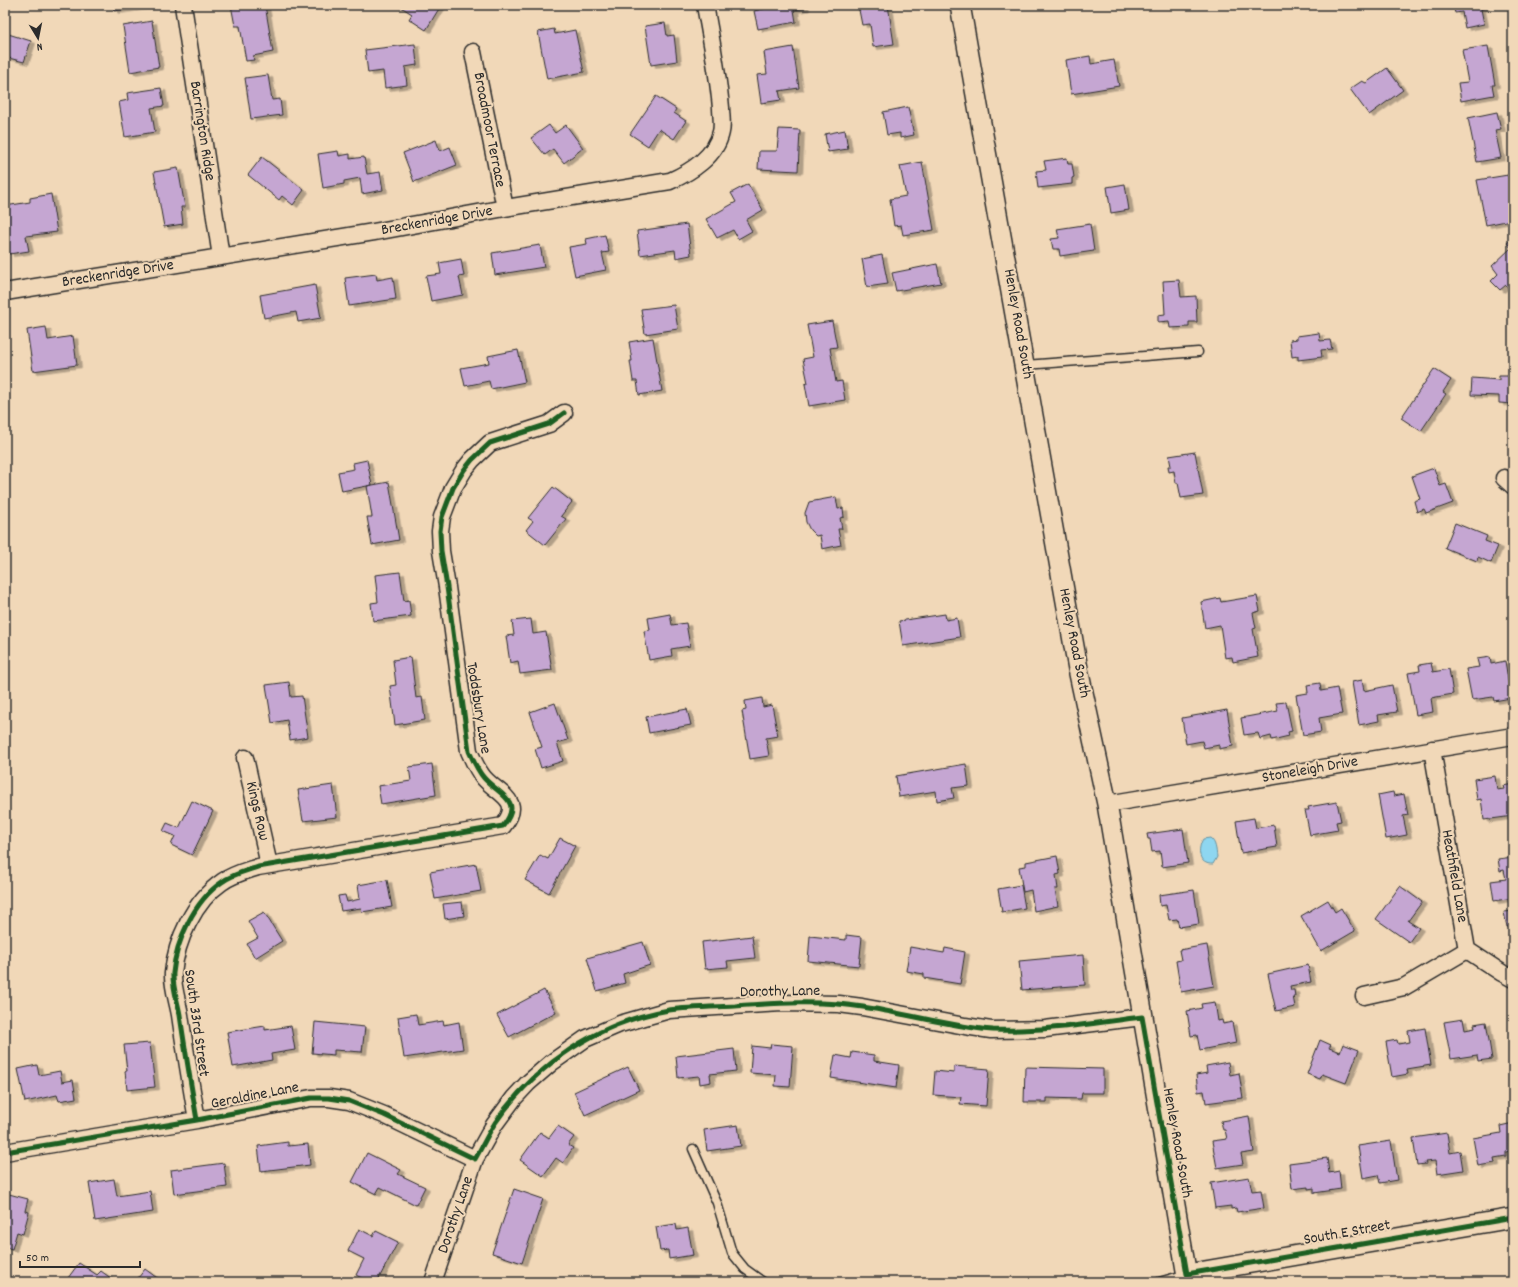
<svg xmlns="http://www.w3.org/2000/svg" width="1518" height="1287" font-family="Dekko,sans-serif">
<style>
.water{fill:#8ed6f0;stroke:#6692a1}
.building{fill:#c5a6d2;stroke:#2b2b2b;filter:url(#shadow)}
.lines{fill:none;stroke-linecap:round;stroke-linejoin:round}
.service-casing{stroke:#2b2b2b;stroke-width:11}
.minor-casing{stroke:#2b2b2b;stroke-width:19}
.tertiary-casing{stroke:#2b2b2b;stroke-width:22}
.service{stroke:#f1d8b8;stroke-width:8}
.minor{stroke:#f1d8b8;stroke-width:16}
.tertiary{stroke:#f1d8b8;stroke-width:19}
.cycleway-casing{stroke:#f1d8b8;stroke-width:8}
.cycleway{stroke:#1b5e20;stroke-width:5}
.labels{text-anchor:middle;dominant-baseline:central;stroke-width:4;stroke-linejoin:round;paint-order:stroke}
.street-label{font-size:16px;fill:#2b2b2b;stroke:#f1d8b8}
</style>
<defs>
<filter id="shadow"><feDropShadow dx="4.5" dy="2.5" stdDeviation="0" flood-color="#0004"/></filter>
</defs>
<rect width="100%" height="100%" fill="#f1d8b8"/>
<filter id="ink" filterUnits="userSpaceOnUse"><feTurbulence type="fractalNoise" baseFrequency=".025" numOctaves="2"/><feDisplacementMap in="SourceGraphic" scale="8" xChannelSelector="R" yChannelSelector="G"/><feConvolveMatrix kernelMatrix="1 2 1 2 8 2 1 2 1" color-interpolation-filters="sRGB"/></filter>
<g filter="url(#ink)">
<!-- water -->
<path class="water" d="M 1210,838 C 1216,842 1216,850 1217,857 L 1213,864 C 1198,865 1197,849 1203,839 Z"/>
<!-- building -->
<path class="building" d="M 113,5 L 141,5 L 141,7 L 114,11 Z
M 231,5 L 265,5 L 273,52 L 253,56 L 254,60 L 246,61 L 240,26 L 235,26 Z
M 398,5 L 437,5 L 440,7 L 426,30 L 409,19 L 412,14 Z
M 766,5 L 804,5 L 805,8 L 794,10 L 796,22 L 758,29 L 754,11 L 767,8 Z
M 858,5 L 888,5 L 894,44 L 873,47 L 870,24 L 862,25 Z
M 1453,5 L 1484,5 L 1484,8 L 1481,9 L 1484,24 L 1465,28 L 1462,12 L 1455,13 Z
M 152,21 L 159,67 L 130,72 L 123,26 Z
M 665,23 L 667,36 L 674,35 L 677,61 L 651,65 L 645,26 Z
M 554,29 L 555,34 L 575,30 L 584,72 L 547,79 L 538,32 Z
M 5,33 L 31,41 L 24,62 L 5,57 Z
M 415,44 L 417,65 L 405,67 L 407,85 L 385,88 L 383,71 L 368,73 L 365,50 Z
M 1488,46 L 1495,85 L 1492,85 L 1494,95 L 1461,101 L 1458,83 L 1468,82 L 1462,50 Z
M 793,47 L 799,88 L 779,91 L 781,100 L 761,103 L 757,75 L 767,74 L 764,52 Z
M 1090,56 L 1091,64 L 1114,60 L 1119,86 L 1071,94 L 1066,60 Z
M 1387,68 L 1403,90 L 1369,115 L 1350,89 L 1362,81 L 1366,83 Z
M 268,75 L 272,100 L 280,99 L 282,115 L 251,119 L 245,78 Z
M 161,88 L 164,106 L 151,108 L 155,132 L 125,137 L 119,102 L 128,100 L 127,93 Z
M 656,96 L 676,109 L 674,113 L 686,121 L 674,139 L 659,129 L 648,146 L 630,134 Z
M 908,107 L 914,135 L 900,138 L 900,133 L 887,135 L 883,112 Z
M 1497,112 L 1501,129 L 1495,130 L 1501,158 L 1477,162 L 1468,118 Z
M 549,125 L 555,133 L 566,125 L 583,148 L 564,163 L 553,149 L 545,155 L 531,138 Z
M 779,129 L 800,130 L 798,171 L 758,169 L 759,151 L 777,151 Z
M 845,130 L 848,149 L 828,152 L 825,134 Z
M 436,140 L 440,151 L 450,147 L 457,165 L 414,182 L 403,153 Z
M 338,151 L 339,156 L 350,154 L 350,159 L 364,157 L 367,174 L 380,172 L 383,190 L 362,194 L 360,178 L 344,181 L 344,184 L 323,188 L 318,154 Z
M 262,157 L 304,190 L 293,205 L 282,196 L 279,200 L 248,175 Z
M 1067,158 L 1068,164 L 1072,164 L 1074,177 L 1072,178 L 1072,184 L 1038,188 L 1036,171 L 1046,170 L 1044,161 Z
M 922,162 L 934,230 L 903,235 L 901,225 L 894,226 L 890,199 L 906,196 L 900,166 Z
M 178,168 L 185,207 L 181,207 L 183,224 L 164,227 L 154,172 Z
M 1508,175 L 1513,205 L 1513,207 L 1508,208 L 1511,220 L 1486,225 L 1477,180 Z
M 748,184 L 763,210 L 746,220 L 752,231 L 738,239 L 733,230 L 717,238 L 706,219 L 736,202 L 731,193 Z
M 1125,184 L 1129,210 L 1111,213 L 1107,187 Z
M 51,194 L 57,232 L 26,236 L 29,251 L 9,254 L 5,226 L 5,206 L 30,202 L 30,198 Z
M 687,224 L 691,255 L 676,258 L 675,250 L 640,255 L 637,231 Z
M 1090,224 L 1094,251 L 1060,256 L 1059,249 L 1053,249 L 1051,239 L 1059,238 L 1057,229 Z
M 605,235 L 609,252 L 602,253 L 606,270 L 575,276 L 569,247 L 587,244 L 586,239 Z
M 1513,238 L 1513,293 L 1506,285 L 1500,290 L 1491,281 L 1498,274 L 1492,266 L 1511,248 L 1507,243 Z
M 540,245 L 544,267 L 495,275 L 492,253 Z
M 882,255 L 888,284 L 867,287 L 862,259 Z
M 461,259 L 464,276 L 459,277 L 463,295 L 431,301 L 426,276 L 441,274 L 439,263 Z
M 937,264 L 941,283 L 896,291 L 892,273 Z
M 376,274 L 377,280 L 393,277 L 396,299 L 349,306 L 345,278 Z
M 1179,280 L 1181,297 L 1196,296 L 1197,322 L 1189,322 L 1189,327 L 1170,328 L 1169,321 L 1158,322 L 1158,315 L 1165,314 L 1163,281 Z
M 315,285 L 321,318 L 298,322 L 296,312 L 264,318 L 260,295 Z
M 674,305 L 678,329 L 645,334 L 641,309 Z
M 832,321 L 837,347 L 830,348 L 836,382 L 842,381 L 845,400 L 809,406 L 805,384 L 808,383 L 803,359 L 813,357 L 807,325 Z
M 46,327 L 48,340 L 73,336 L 77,365 L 33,371 L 27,330 Z
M 1319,333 L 1320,341 L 1330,340 L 1332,349 L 1321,350 L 1322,357 L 1298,360 L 1298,356 L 1292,357 L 1290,340 L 1297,339 L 1297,336 Z
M 653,338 L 662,391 L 639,395 L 637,381 L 633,381 L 630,361 L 632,361 L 629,342 Z
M 518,350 L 525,382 L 491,389 L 489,381 L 465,386 L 461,368 L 489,363 L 488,356 Z
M 1434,369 L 1451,380 L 1443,392 L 1446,394 L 1421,431 L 1401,418 Z
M 1499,376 L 1513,376 L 1513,404 L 1499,403 L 1499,396 L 1471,395 L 1472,378 L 1499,380 Z
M 1195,452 L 1203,495 L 1181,498 L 1178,483 L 1176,483 L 1174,471 L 1169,472 L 1168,466 L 1171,466 L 1169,456 Z
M 367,460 L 372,485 L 342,491 L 338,472 L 354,469 L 353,463 Z
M 1434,468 L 1440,486 L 1446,484 L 1453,503 L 1426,513 L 1424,509 L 1417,512 L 1414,501 L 1420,499 L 1412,476 Z
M 389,482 L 399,540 L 372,545 L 367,517 L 372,517 L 367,486 Z
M 553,487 L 572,502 L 561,516 L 566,519 L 545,545 L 526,530 L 533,521 L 528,518 Z
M 836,497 L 838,509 L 843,508 L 844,517 L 840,518 L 842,529 L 838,529 L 841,545 L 822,549 L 820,535 L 816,536 L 810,530 L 806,522 L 805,513 L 809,502 Z
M 1455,523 L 1487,536 L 1485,541 L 1498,546 L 1491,563 L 1478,557 L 1477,561 L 1445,548 Z
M 400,572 L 404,601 L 409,600 L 411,616 L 373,621 L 371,603 L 378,602 L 375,575 Z
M 1257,596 L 1260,611 L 1253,613 L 1256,628 L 1253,629 L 1258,657 L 1233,662 L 1232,657 L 1225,658 L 1220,625 L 1205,628 L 1201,602 L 1220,598 L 1221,602 Z
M 670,614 L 672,625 L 686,623 L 690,646 L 671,649 L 672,656 L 649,660 L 644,631 L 650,630 L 648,618 Z
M 945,614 L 946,620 L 957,618 L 960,637 L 903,646 L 899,621 Z
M 531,619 L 533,634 L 546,632 L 552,670 L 520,674 L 518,661 L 510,663 L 506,636 L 514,635 L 512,621 Z
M 411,657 L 416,698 L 422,697 L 425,720 L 395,725 L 390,686 L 396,685 L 393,660 Z
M 1490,657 L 1491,664 L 1505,661 L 1511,698 L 1494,701 L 1493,697 L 1472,700 L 1466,669 L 1479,667 L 1477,659 Z
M 1431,663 L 1433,672 L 1449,669 L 1453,694 L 1431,698 L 1433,712 L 1416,715 L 1408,673 L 1420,671 L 1419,665 Z
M 1362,680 L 1364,691 L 1392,685 L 1397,712 L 1378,715 L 1379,721 L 1359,725 L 1352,682 Z
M 289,682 L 291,697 L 302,696 L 308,737 L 290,740 L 287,720 L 272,723 L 266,685 Z
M 1320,683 L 1321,691 L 1337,688 L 1342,714 L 1319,718 L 1321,732 L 1303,735 L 1296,695 L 1308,693 L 1307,685 Z
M 762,698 L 763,707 L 772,705 L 778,736 L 766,738 L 769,756 L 750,759 L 742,711 L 746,710 L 745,701 Z
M 1286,702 L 1292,731 L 1288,732 L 1289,736 L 1272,740 L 1271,736 L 1260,739 L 1258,733 L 1244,735 L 1241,718 L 1278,711 L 1276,703 Z
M 555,703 L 568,740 L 557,743 L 563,761 L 541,768 L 535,749 L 542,747 L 530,712 Z
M 687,709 L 691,725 L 649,733 L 646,717 Z
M 1227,710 L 1233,746 L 1219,749 L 1219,745 L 1204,748 L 1202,741 L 1186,744 L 1182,718 Z
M 432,764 L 436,795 L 381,804 L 378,786 L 411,781 L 409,767 Z
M 966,764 L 969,786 L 952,788 L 954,798 L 937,801 L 936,791 L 899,797 L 896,776 Z
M 1495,776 L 1497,790 L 1504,789 L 1503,786 L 1513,784 L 1513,816 L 1484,820 L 1481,799 L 1477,800 L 1474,779 Z
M 333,785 L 337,817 L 303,821 L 298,790 Z
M 1393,792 L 1394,796 L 1404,794 L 1408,815 L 1403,816 L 1407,835 L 1386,839 L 1378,795 Z
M 192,801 L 213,811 L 192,855 L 171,845 L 175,836 L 163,831 L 167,823 L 179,828 Z
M 1337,802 L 1341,821 L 1336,822 L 1338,830 L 1310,835 L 1305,810 L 1309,810 L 1308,807 Z
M 1254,818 L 1256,828 L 1274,825 L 1277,847 L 1241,853 L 1236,821 Z
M 1183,829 L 1188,863 L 1162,867 L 1160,851 L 1152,852 L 1150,839 L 1148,839 L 1147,834 Z
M 560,838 L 575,846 L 549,893 L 525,880 L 540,855 L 548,859 Z
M 1057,856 L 1060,874 L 1056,875 L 1058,889 L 1055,889 L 1058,906 L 1034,911 L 1031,890 L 1023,892 L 1019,867 L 1026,866 L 1026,862 Z
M 1513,857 L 1513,898 L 1494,901 L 1491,881 L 1506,879 L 1504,870 L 1500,871 L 1498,859 Z
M 476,864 L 481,891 L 435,899 L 430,872 Z
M 387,880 L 392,907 L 362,912 L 361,908 L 341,911 L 338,896 L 345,895 L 347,902 L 360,899 L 358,885 Z
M 1021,885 L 1025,908 L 1002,912 L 998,889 Z
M 1400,886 L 1422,902 L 1408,921 L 1419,928 L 1409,942 L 1376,919 Z
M 1194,890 L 1199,924 L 1179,927 L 1177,919 L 1169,920 L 1166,905 L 1160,906 L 1159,895 Z
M 1328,900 L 1335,912 L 1341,908 L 1355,931 L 1321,951 L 1301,916 Z
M 462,902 L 464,916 L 445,919 L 443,904 Z
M 1513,911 L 1513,926 L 1507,927 L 1504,912 Z
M 264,912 L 282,941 L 255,958 L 247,944 L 258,938 L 248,921 Z
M 846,935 L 862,937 L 859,966 L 808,961 L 810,936 L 846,940 Z
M 752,936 L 755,958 L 727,961 L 728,967 L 705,969 L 702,942 Z
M 643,942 L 650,965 L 623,974 L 625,983 L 597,991 L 587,958 Z
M 1207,945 L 1214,986 L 1181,992 L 1176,961 L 1181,960 L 1179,950 Z
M 910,947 L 944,953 L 945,948 L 965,952 L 960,984 L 924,978 L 924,974 L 906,971 Z
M 1083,955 L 1085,985 L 1022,990 L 1019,961 Z
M 1308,965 L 1311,982 L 1290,986 L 1291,990 L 1294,990 L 1295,996 L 1293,996 L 1295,1007 L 1276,1011 L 1268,974 Z
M 544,990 L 556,1012 L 509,1037 L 497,1015 Z
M 1215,1002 L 1218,1021 L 1222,1020 L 1223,1024 L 1232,1022 L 1236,1043 L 1200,1050 L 1197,1035 L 1191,1036 L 1187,1011 L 1202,1008 L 1201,1004 Z
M 416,1014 L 418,1025 L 443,1021 L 444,1025 L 459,1022 L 463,1049 L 404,1058 L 398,1017 Z
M 1463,1019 L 1465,1030 L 1475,1028 L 1474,1024 L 1486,1022 L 1492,1059 L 1478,1061 L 1477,1055 L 1451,1059 L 1444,1022 Z
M 315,1022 L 365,1027 L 362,1052 L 334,1050 L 334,1055 L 312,1053 Z
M 265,1026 L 265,1030 L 291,1026 L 295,1050 L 271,1054 L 272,1060 L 233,1067 L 227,1032 Z
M 1425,1028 L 1431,1065 L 1407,1069 L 1408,1074 L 1392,1077 L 1386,1042 L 1397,1040 L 1398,1044 L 1410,1042 L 1408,1031 Z
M 1320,1040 L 1331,1045 L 1329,1048 L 1340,1052 L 1343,1044 L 1359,1050 L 1346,1083 L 1322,1074 L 1320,1079 L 1307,1074 Z
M 150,1043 L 155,1087 L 127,1090 L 125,1071 L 127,1071 L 124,1045 Z
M 771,1044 L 793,1046 L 790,1087 L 775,1086 L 776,1075 L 750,1073 L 752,1046 L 770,1048 Z
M 734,1049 L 736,1071 L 710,1074 L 711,1082 L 700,1084 L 699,1076 L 678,1078 L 676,1056 Z
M 852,1052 L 874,1055 L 874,1061 L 899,1065 L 896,1088 L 831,1078 L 835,1055 L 851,1058 Z
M 1228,1062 L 1230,1075 L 1239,1073 L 1243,1098 L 1206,1103 L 1204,1091 L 1198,1092 L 1196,1075 L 1207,1073 L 1206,1066 Z
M 37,1065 L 39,1075 L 60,1071 L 62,1082 L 73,1080 L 76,1098 L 59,1101 L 57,1095 L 25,1102 L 18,1069 Z
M 954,1066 L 989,1069 L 986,1106 L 960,1104 L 961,1097 L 933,1095 L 935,1071 L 954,1073 Z
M 628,1067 L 639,1090 L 585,1115 L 574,1092 Z
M 1025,1067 L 1103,1069 L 1103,1093 L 1082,1093 L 1081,1099 L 1047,1098 L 1047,1102 L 1024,1102 Z
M 1249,1116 L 1254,1152 L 1241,1154 L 1243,1164 L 1217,1168 L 1212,1141 L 1227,1139 L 1225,1130 L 1223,1130 L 1221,1121 Z
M 1513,1123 L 1513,1150 L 1506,1152 L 1506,1156 L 1494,1158 L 1495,1163 L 1478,1166 L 1473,1138 L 1501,1133 L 1500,1126 Z
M 738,1125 L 741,1146 L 707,1151 L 704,1130 Z
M 558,1126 L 574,1137 L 568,1145 L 573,1148 L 563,1163 L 556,1158 L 543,1176 L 520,1160 L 540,1132 L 549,1138 Z
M 1447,1133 L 1450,1153 L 1460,1151 L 1463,1170 L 1437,1174 L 1435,1161 L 1425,1162 L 1426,1164 L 1417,1165 L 1413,1138 Z
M 1391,1141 L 1397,1180 L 1380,1183 L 1378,1175 L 1363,1178 L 1358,1146 Z
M 288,1142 L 288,1146 L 308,1144 L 310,1165 L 261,1171 L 258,1146 Z
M 367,1153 L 401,1170 L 398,1174 L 425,1187 L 416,1205 L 380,1187 L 376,1194 L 352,1182 Z
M 1327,1158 L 1329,1173 L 1339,1171 L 1341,1189 L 1314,1193 L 1314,1188 L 1308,1189 L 1308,1187 L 1292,1189 L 1289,1163 Z
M 224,1163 L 227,1187 L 174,1194 L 171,1170 Z
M 1249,1177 L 1252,1191 L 1261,1190 L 1264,1208 L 1237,1212 L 1236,1208 L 1231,1209 L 1231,1206 L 1215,1208 L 1211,1183 Z
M 114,1179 L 117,1196 L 150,1191 L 153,1212 L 95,1221 L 89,1183 Z
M 514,1189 L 543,1199 L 522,1263 L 492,1253 Z
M 5,1193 L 28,1199 L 25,1211 L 29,1212 L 23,1234 L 17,1232 L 12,1249 L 5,1247 Z
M 676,1224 L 677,1230 L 688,1228 L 693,1255 L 669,1259 L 668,1250 L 660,1251 L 656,1227 Z
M 359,1229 L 373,1236 L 376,1231 L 398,1242 L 377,1282 L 369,1282 L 356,1275 L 364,1259 L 348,1251 Z
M 79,1263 L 97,1275 L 101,1271 L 116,1282 L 65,1282 Z
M 145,1269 L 161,1281 L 161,1282 L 135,1282 Z"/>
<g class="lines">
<!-- service casing -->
<g class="service-casing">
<path id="service" d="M 1025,365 L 1198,352
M 693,1149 L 717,1203 L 732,1253 L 745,1269 L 763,1282
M 1159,1282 L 1187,1274"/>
</g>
<!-- minor casing -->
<g class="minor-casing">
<path id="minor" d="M 183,5 L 221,257
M 473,52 L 505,208
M 5,292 L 374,232 L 505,208 L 670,181 C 691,172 716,156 721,132 C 723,125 721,115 721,108 C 718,73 711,39 705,5
M 1504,478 L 1513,486
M 1432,749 L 1467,950 L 1502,973 L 1513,979
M 245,758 L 269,865
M 1107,804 L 1513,736
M 1364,996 L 1404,987 L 1467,950
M 197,1120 C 191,1085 185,1050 180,1015 C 178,1003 172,985 173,973 C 176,941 194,901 222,882 C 233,874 246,871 258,867 L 503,826 C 524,800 499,795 484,778 C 477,770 473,760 469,751 L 447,587 L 441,551 L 440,531 L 442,517 L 453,488 L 464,470 L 472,460 L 490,443 L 549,424 L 564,413
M 5,1152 L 197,1120 L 311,1098 L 329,1098 L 349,1101 L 384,1115 L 475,1159
M 433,1282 L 475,1159 L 494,1125 L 514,1098 L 528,1083 L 551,1063 L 585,1039 L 620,1024 L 669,1010 L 782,1003 L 839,1004 L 862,1007 L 965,1026 L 991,1030 L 1045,1029 L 1142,1017"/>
</g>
<!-- tertiary casing -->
<g class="tertiary-casing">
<path id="tertiary" d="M 960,5 L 1078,669 L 1107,804 L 1188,1282
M 1187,1274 L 1513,1218"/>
</g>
<!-- service -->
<use href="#service" class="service"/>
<!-- minor -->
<use href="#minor" class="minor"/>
<!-- tertiary -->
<use href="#tertiary" class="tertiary"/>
<!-- cycleway casing -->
<g class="cycleway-casing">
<path id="cycleway" d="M 197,1120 C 191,1085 185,1050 180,1015 C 178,1003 172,985 173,973 C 176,941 194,901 222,882 C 233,874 246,871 258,867 L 503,826 C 524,800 499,795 484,778 C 477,770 473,760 469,751 L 447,587 L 441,551 L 440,531 L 442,517 L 453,488 L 464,470 L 472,460 L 490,443 L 549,424 L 564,413
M 5,1152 L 197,1120 L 311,1098 L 329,1098 L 349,1101 L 384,1115 L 475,1159 C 482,1147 488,1134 495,1123 C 535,1065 598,1022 669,1010 C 690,1007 713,1007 735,1006 C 777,1003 821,1000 863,1007 C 890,1011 918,1018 946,1023 C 961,1026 977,1029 993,1030 C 1043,1032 1093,1023 1142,1017 L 1187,1274 L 1513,1218"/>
</g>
<!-- cycleway -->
<use href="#cycleway" class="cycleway"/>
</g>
</g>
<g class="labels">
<!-- street labels -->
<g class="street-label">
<text transform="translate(489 130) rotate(79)">Broadmoor Terrace</text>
<text transform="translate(202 131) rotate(81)">Barrington Ridge</text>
<text transform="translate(437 221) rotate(-10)">Breckenridge Drive</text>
<text transform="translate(118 274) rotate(-9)">Breckenridge Drive</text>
<text transform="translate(1018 324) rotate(80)">Henley Road South</text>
<text transform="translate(1074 643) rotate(79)">Henley Road South</text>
<text transform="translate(478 708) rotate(81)">Toddsbury Lane</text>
<text transform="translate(1310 770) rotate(-10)">Stoneleigh Drive</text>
<text transform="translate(257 811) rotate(77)">Kings Row</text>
<text transform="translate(1454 876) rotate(80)">Heathfield Lane</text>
<text transform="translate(780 992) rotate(-1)">Dorothy Lane</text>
<text transform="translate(196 1023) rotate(82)">South 33rd Street</text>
<text transform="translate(255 1096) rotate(-11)">Geraldine Lane</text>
<text transform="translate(1177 1143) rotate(80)">Henley Road South</text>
<text transform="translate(456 1215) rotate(-71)">Dorothy Lane</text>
<text transform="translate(1347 1233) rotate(-10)">South E Street</text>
</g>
</g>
<!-- margin -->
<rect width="1518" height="1287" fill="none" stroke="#f1d8b8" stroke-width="20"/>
<rect x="10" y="10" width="1498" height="1267" fill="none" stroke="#2b2b2b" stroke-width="1.5" filter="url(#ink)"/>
<!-- north arrow -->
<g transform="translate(38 38) rotate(170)" stroke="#f1d8b8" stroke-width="3" paint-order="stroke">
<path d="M0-3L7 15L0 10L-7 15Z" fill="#2b2b2b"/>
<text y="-6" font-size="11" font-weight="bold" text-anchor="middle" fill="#2b2b2b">N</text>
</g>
<!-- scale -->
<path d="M20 1261v6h120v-6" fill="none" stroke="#2b2b2b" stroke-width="2"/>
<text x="26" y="1261" font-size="12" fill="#2b2b2b" stroke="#f1d8b8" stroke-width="3" paint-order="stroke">50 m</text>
</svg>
